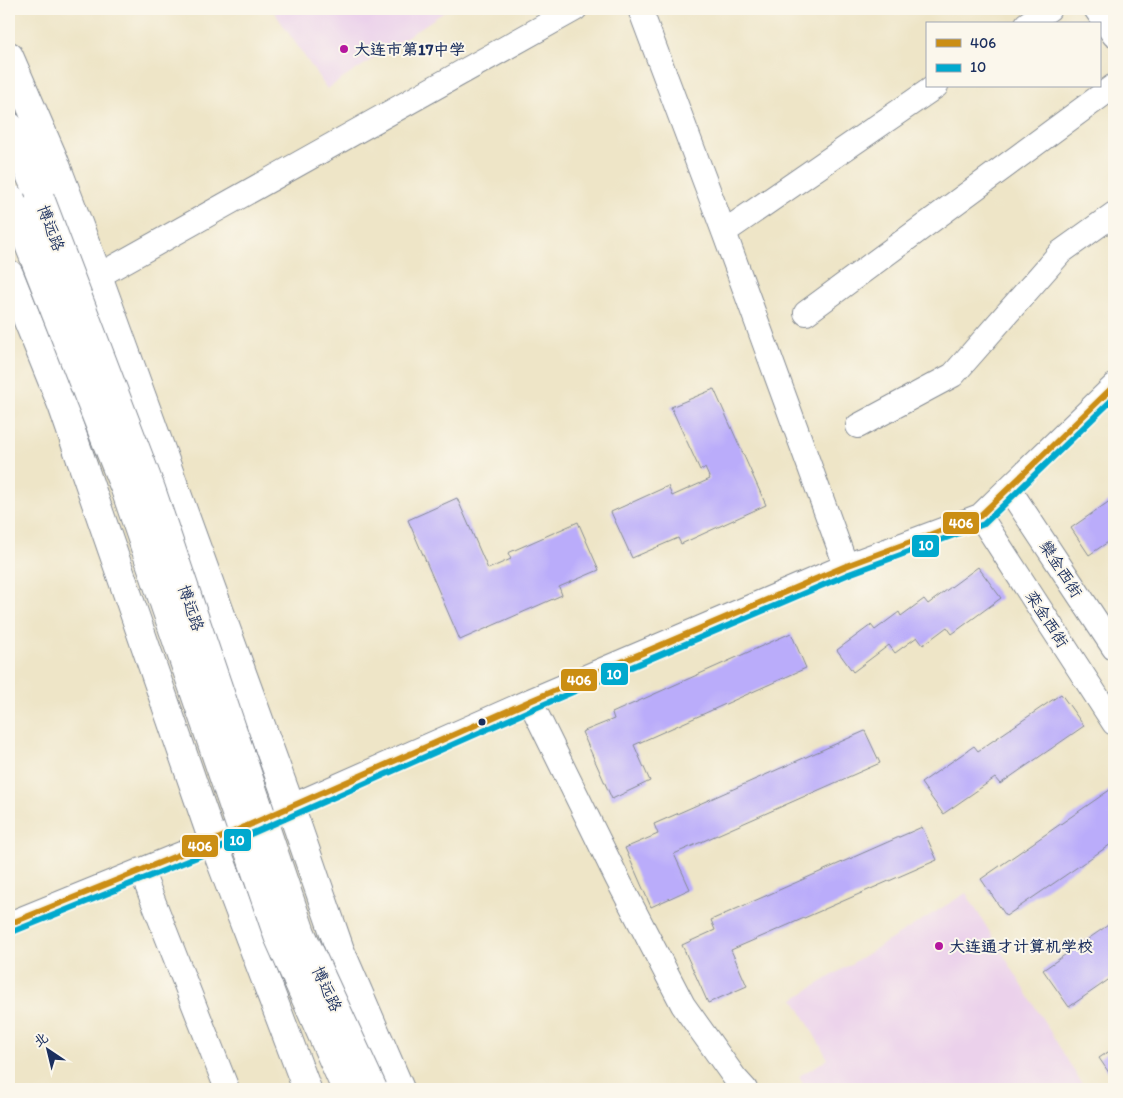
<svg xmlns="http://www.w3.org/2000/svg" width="1123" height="1098" font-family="Itim,'LXGW WenKai TC',sans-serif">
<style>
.built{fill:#ebd1eb}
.building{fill:#baacfa}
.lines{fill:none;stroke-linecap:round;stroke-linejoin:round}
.minor-casing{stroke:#848a92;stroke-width:26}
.major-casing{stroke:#848a92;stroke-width:30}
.minor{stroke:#fff;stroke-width:24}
.major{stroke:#fff;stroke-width:28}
.major-bridge-casing{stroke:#848a92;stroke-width:30;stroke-linecap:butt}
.major-bridge{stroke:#fff;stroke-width:28}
.bus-1-casing{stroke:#fbf7ec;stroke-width:10}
.bus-2-casing{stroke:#fbf7ec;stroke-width:10}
.bus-1{stroke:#cb8e13;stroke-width:6}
.bus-2{stroke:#00a9ce;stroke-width:6}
.poi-dot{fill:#b5179e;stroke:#fbf7ec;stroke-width:2}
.bus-dot{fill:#1b2f5e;stroke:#fbf7ec;stroke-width:2}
.labels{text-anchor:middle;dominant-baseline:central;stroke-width:4;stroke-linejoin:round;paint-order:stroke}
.poi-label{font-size:16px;font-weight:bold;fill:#1b2f5e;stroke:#fbf7ec;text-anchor:start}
.street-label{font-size:16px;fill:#1b2f5e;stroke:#fbf7ec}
.line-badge{stroke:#fbf7ec;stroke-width:2}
.badge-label{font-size:14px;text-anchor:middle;font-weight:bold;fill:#fff}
</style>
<rect width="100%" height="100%" fill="#fbf7ec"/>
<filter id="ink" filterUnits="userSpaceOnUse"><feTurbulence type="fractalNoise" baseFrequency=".02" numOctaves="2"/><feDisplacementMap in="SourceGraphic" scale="10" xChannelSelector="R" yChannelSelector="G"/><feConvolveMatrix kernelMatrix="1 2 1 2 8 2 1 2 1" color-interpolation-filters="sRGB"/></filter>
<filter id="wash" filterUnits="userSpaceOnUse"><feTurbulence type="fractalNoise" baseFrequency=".0096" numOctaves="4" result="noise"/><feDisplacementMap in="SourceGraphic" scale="20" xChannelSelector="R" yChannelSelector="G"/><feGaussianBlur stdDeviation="1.12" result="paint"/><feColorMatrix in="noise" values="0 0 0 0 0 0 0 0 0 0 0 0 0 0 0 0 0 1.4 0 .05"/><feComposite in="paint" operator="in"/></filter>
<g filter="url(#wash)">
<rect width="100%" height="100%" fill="#eee5c7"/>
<!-- built -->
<path class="built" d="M 272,9 L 449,9 L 327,89 Z
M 966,893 L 1085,1089 L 806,1089 L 799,1076 L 828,1059 L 794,999 Z"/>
<g id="blocks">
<!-- building -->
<path class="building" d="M 714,389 L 766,505 L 681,544 L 678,538 L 632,558 L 611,512 L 668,486 L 672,496 L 710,479 L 705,468 L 700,470 L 671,407 Z
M 457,498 L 488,569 L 511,559 L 508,553 L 578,522 L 599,570 L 559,587 L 562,595 L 460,640 L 408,520 Z
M 1114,498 L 1114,538 L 1089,555 L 1071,528 Z
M 978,567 L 1001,598 L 952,634 L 947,627 L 923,645 L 917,637 L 895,653 L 889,645 L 853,672 L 837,650 L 871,625 L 875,630 L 899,612 L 901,616 L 924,599 L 928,604 Z
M 791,633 L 806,668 L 634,745 L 650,781 L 612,799 L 582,732 L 614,719 L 612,713 Z
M 1061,694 L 1084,726 L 1000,784 L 995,778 L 943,814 L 921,783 L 974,746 L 978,751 Z
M 865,731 L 880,763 L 674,854 L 690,889 L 651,907 L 625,848 L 658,834 L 654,824 Z
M 1114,787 L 1114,842 L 1006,916 L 981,879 Z
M 922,827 L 937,860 L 731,950 L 747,986 L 708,1003 L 682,945 L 715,930 L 711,920 Z
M 1114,921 L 1114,976 L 1069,1007 L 1043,970 Z
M 1114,1048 L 1114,1080 L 1099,1058 Z"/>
</g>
</g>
<g filter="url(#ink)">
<use href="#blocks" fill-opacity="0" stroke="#848a92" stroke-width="1"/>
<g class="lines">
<!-- minor casing -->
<g class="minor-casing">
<path id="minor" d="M 640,9 L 724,232 L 846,566
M 1096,9 L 1114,35
M 1027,24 L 1049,9
M 724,232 L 936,86
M 98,276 L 575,9
M 806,313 L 1114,86
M 858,426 L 953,375 L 1061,252 L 1114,214
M 1009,489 L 1114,648
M 980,516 L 1114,723
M 530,701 L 617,878 L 683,1005 L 735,1078 L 745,1089
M 141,870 L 227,1089
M 9,924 L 213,841 L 530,701 L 846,566 L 980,516 L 1114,386"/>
</g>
<!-- major casing -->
<g class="major-casing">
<path id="major" d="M 9,56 L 54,160 L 98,276 L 291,808 L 340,950 L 400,1089
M 9,126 L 40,198
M 9,274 L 62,405 L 213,841 L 307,1089"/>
</g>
<!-- minor -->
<use href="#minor" class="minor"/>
<!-- major -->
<use href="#major" class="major"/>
<!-- major-bridge casing -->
<g class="major-bridge-casing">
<path id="major-bridge" d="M 40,198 L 151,489 L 301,933 L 373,1089
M 11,199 L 125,489 L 278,936 L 346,1089"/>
</g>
<!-- major-bridge -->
<use href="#major-bridge" class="major-bridge"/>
<!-- bus-1 casing -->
<g class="bus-1-casing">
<path id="bus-1" d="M 9,924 L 213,841 L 530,701 L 846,566 L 980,516 L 1114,386"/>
</g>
<!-- bus-2 casing -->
<g class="bus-2-casing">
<path id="bus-2" d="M 12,932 L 217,849 L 533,709 L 849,574 L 984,524 L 1114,398"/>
</g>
<!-- bus-1 -->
<use href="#bus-1" class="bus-1"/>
<!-- bus-2 -->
<use href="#bus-2" class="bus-2"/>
</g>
</g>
<!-- markers -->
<g class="poi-dot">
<circle cx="344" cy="49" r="5"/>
<circle cx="939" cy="946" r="5"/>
</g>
<circle class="bus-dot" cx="482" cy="722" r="4.5"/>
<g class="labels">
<!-- poi labels -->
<g class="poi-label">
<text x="354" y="49">大连市第17中学</text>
<text x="949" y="946">大连通才计算机学校</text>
</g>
<!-- street labels -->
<g class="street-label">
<text transform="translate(51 228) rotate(69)">博远路</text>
<text transform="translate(1061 569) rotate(57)">欒金西街</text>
<text transform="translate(191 608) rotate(71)">博远路</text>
<text transform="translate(1047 619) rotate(57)">栾金西街</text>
<text transform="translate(327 989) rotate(65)">博远路</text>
</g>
</g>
<g class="line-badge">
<rect x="942" y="511" width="38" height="24" rx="5" fill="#cb8e13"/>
<rect x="911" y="534" width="29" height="24" rx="5" fill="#00a9ce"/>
<rect x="600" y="662" width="29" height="24" rx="5" fill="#00a9ce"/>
<rect x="560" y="668" width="38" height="24" rx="5" fill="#cb8e13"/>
<rect x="223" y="828" width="29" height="24" rx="5" fill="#00a9ce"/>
<rect x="181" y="834" width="38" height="24" rx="5" fill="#cb8e13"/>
</g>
<g class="badge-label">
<text x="961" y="528">406</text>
<text x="926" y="550">10</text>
<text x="614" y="679">10</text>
<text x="579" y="685">406</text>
<text x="237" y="845">10</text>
<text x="200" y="851">406</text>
</g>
<!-- margin -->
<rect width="1123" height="1098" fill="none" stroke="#fbf7ec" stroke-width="30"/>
<!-- legend -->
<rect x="926" y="22" width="175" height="65" fill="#fbf7ec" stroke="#a1a7b3"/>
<rect x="936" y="39" width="25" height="8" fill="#cb8e13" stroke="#a1a7b3"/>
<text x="970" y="48" font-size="15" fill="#1b2f5e">406</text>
<rect x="936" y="64" width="25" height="8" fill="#00a9ce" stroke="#a1a7b3"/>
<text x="970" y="72" font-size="15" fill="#1b2f5e">10</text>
<!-- north arrow -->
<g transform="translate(48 1050) rotate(325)" stroke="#fbf7ec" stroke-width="4" paint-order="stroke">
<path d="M0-4L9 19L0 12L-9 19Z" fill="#1b2f5e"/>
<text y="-8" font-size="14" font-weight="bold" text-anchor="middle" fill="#1b2f5e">北</text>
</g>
</svg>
